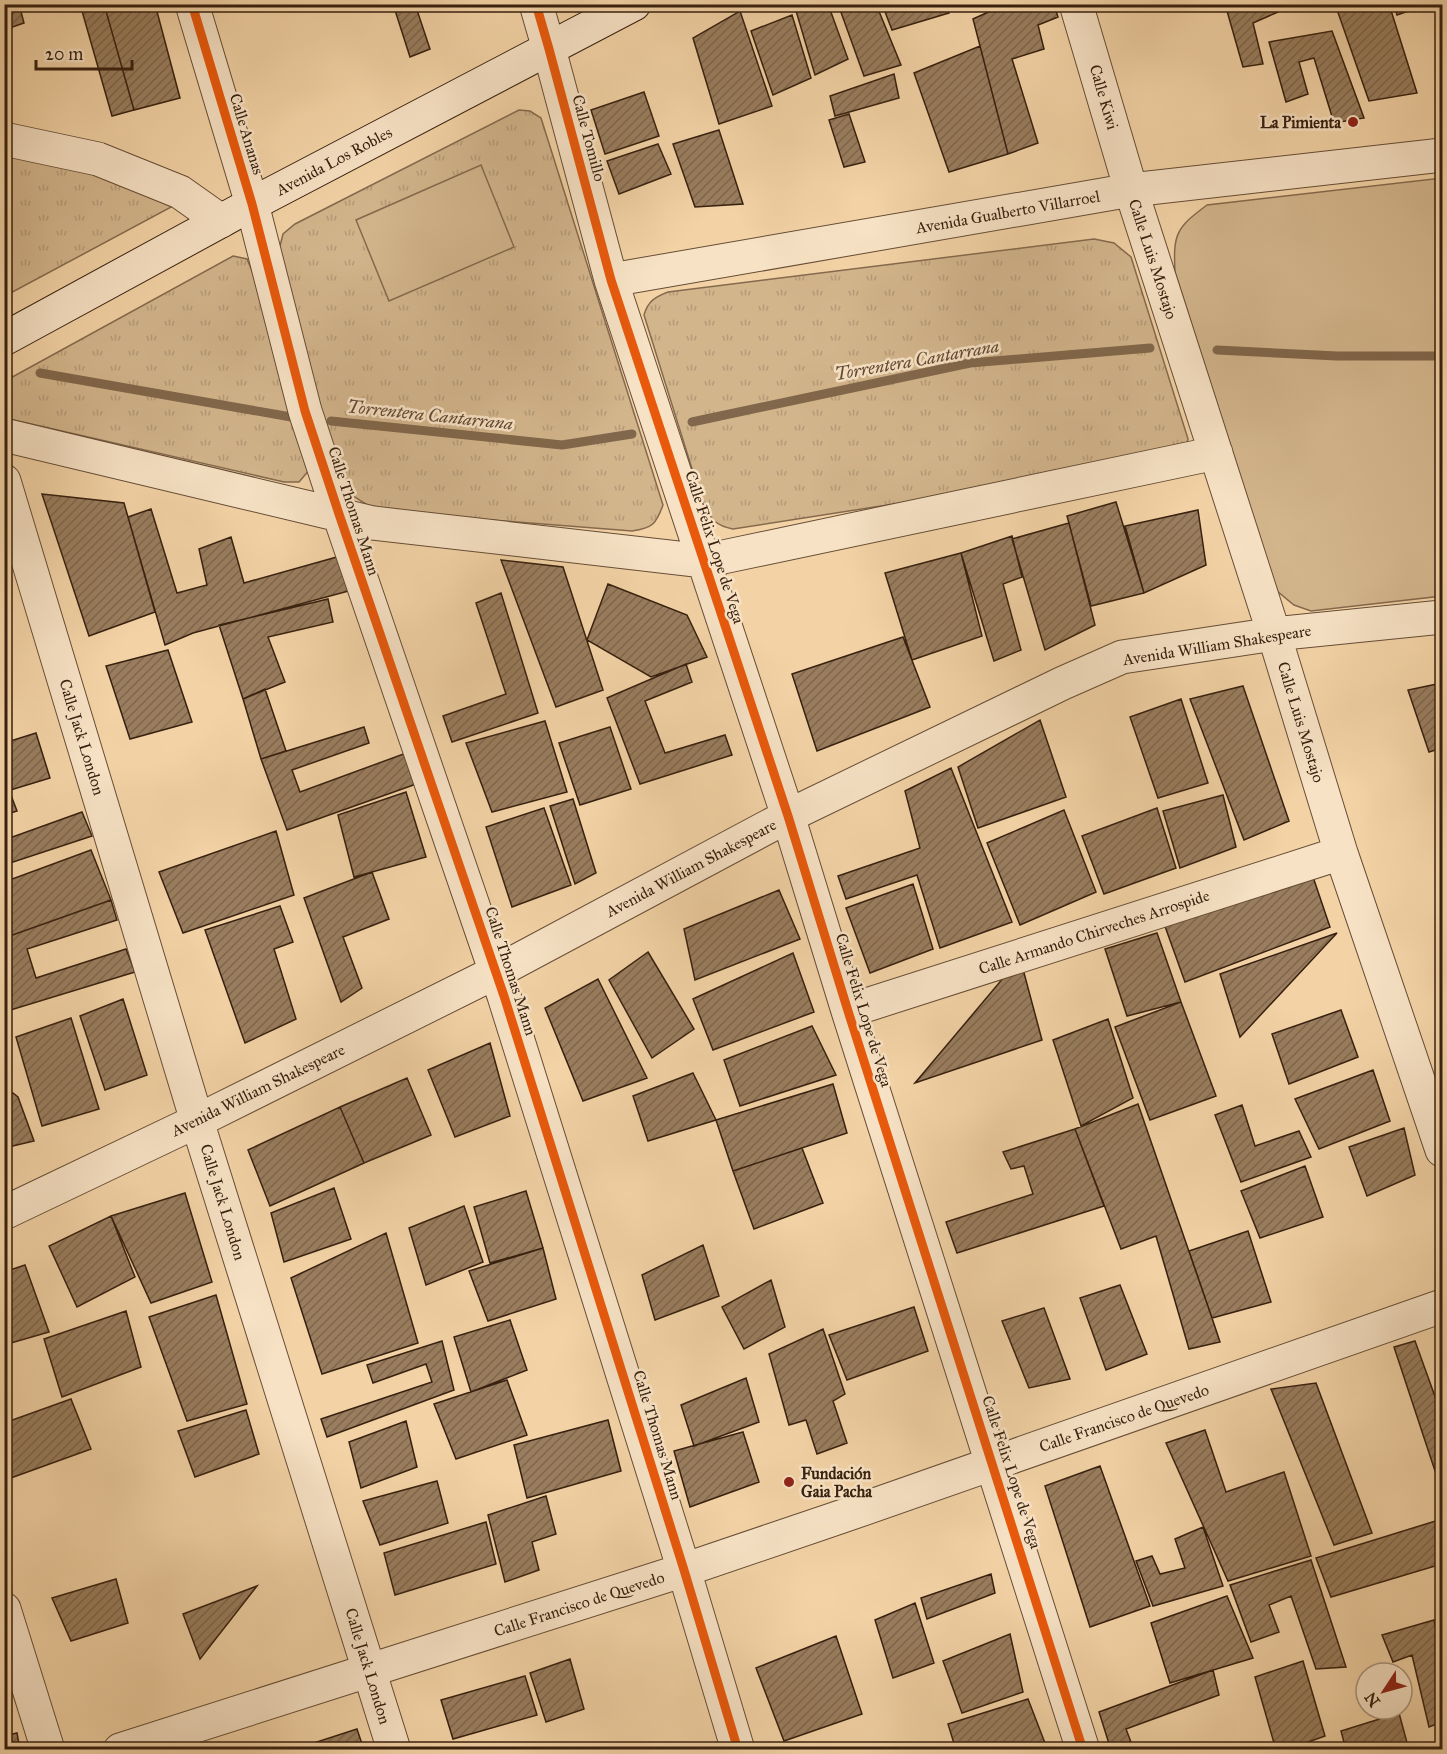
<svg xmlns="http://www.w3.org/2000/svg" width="1447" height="1754" font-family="'IM FELL Great Primer',serif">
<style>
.grass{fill:url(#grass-tufts);stroke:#856a4e;stroke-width:1.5}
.park{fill:#d3b58c;stroke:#856a4e;stroke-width:1.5}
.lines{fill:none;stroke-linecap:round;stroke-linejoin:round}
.stream{stroke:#81674b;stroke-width:9}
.building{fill:url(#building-hatch);stroke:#37200f;stroke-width:1.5}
.street-casing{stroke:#664d35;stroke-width:35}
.secondary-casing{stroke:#37200f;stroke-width:35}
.street{stroke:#f7e2c5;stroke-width:33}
.secondary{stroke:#f7e2c5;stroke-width:33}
.cycleway-casing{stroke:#f7e2c5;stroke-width:13}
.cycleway{stroke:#e8590c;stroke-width:9}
.poi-dot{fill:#8f2418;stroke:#f7e2c5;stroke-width:2}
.labels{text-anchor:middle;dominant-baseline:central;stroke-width:5;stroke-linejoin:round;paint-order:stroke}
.street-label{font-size:16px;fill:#37200f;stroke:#f7e2c5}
.poi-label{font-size:16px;font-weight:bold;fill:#37200f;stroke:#f7e2c5;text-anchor:end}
.water-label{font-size:18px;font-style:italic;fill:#624932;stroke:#f7e2c5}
</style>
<defs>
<pattern id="grass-tufts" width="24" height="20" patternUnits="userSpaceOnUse" patternTransform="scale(1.5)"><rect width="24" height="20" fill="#d3b58c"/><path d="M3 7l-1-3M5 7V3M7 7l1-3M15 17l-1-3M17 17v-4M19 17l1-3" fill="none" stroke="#b69b78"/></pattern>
<pattern id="building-hatch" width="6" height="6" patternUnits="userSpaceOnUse" patternTransform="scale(1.5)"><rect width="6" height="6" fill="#997d5e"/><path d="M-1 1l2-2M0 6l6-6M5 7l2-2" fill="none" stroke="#7e664c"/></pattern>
</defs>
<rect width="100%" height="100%" fill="#f3d3a6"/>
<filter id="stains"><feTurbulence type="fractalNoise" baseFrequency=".00333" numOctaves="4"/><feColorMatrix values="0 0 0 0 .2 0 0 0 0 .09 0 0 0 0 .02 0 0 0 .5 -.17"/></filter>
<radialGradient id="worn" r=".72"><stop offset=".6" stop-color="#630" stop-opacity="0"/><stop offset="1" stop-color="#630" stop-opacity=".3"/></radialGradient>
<!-- grass -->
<path class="grass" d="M 519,110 L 530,111 L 541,118 L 663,505 C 656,524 653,528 632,531 L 377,511 L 353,496 L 321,419 L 278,254 L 283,234 L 295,224 Z
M 5,140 L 188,198 L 5,296 Z
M 1094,239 L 1114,243 L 1131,257 L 1188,439 L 1185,453 L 1170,461 L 733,529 C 716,526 711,519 703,504 L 644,315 C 648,301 655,297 668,292 Z
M 233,256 L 247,259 L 260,290 L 310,469 L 299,482 L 284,482 L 5,418 L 5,381 Z"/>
<!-- park -->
<path class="park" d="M 481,165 L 514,247 L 389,301 L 356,220 Z
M 1442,178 L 1442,596 L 1311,611 L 1294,605 L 1277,591 L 1175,272 C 1173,234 1176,228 1207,205 Z"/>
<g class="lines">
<!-- stream -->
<path class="stream" d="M 1217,350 L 1337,356 L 1442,356
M 40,373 L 291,417
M 331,421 L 562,445 L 632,434
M 692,422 L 970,363 L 1150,348"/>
</g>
<!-- building -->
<path class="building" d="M 4,4 L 19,4 L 24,23 L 4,30 Z
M 80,4 L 104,4 L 134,110 L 112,116 Z
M 104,4 L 155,4 L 180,98 L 134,110 Z
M 393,4 L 415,4 L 430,49 L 410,57 Z
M 794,4 L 828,4 L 848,59 L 815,75 Z
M 838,4 L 876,4 L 901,65 L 864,76 Z
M 882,4 L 946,4 L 949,13 L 892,30 Z
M 1006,4 L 1054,4 L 1058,17 L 1038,25 L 1044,49 L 1012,59 L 1038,143 L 1008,154 L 973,19 Z
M 1225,4 L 1275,4 L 1278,12 L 1253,23 L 1263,64 L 1243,67 Z
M 1335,4 L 1389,4 L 1417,93 L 1369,101 Z
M 1394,4 L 1429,4 L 1397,15 Z
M 740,11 L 772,106 L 719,124 L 693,38 Z
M 792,15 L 811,78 L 773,95 L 751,31 Z
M 1332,31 L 1364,118 L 1334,123 L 1314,58 L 1299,62 L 1308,94 L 1286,102 L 1269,42 Z
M 980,46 L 1008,154 L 949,172 L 914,73 Z
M 894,74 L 899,98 L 835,116 L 830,96 Z
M 644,92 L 659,136 L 605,154 L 591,110 Z
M 849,114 L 865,162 L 844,167 L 829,120 Z
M 719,130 L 743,204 L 695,207 L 673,144 Z
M 658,144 L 671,174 L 619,194 L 607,161 Z
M 42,494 L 124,503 L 155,612 L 89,636 Z
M 1116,502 L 1144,593 L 1091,606 L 1067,516 Z
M 151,509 L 177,593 L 207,585 L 199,549 L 231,537 L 244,583 L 344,555 L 356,589 L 193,633 L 165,645 L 128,517 Z
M 1198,510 L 1206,565 L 1144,593 L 1125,526 Z
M 1069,523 L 1095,625 L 1045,650 L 1012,539 Z
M 1012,536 L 1022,577 L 1003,584 L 1021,650 L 994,661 L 961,553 Z
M 961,553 L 982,636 L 912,660 L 885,573 Z
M 501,560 L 563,567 L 603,690 L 556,707 Z
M 608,584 L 687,615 L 707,657 L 651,677 L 587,640 Z
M 501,593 L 538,713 L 452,742 L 443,716 L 506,694 L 476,603 Z
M 328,599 L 333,622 L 268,637 L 285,682 L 243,699 L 219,625 Z
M 903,637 L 930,707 L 817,751 L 792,674 Z
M 168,650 L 192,722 L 130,739 L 106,666 Z
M 686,664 L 692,682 L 645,701 L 665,753 L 725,735 L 732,755 L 640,784 L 607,698 Z
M 1442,683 L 1442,748 L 1429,752 L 1408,690 Z
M 1243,686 L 1289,821 L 1244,840 L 1190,699 Z
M 265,689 L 286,751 L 261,759 L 243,699 Z
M 1181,699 L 1208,783 L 1158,798 L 1130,717 Z
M 1040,720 L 1066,797 L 978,828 L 958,767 Z
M 545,721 L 567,792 L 492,812 L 466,743 Z
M 364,727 L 369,743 L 292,770 L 300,792 L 409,752 L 419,783 L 287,830 L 261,759 Z
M 610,727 L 631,789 L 580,805 L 559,743 Z
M 36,733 L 50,778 L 4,792 L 4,743 Z
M 951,768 L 1012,922 L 940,948 L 917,875 L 846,899 L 838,876 L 920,848 L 905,791 Z
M 9,790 L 17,811 L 4,815 L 4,792 Z
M 406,792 L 426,857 L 354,877 L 338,815 Z
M 1223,795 L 1236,847 L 1180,868 L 1163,811 Z
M 573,799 L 596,873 L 575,884 L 550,806 Z
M 544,808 L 571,885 L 512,907 L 486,827 Z
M 1157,808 L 1176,868 L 1104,894 L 1082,836 Z
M 1064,810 L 1096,892 L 1020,925 L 987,843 Z
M 82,812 L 92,836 L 4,865 L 4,840 Z
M 276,831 L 294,895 L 183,933 L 159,872 Z
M 91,850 L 111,900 L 4,938 L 4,882 Z
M 1309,865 L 1330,927 L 1185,982 L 1162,918 Z
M 372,872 L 389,919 L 343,937 L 362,988 L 341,1002 L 304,898 Z
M 913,884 L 933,949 L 870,973 L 846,908 Z
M 779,890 L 800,939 L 695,980 L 684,929 Z
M 111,900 L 117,920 L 27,949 L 36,978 L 126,949 L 135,972 L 4,1012 L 4,938 Z
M 280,906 L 293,942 L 274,949 L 296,1019 L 245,1043 L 205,930 Z
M 1157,933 L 1181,1002 L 1127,1016 L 1105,949 Z
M 1337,933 L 1240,1037 L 1220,974 Z
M 648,952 L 694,1029 L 652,1058 L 609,980 Z
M 793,953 L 814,1012 L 713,1050 L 693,999 Z
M 1020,958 L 1042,1040 L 915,1083 Z
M 598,979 L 647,1078 L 583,1101 L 545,1008 Z
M 123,999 L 147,1075 L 105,1090 L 80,1016 Z
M 1181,1002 L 1216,1096 L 1150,1120 L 1115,1027 Z
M 1341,1010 L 1358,1057 L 1289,1084 L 1272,1034 Z
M 71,1018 L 99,1109 L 42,1126 L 16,1037 Z
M 1108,1019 L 1133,1098 L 1081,1126 L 1053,1040 Z
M 812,1026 L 836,1075 L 740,1106 L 724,1060 Z
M 490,1043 L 510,1116 L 455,1137 L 428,1070 Z
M 1373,1070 L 1390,1121 L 1319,1149 L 1295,1099 Z
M 693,1073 L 716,1120 L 648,1141 L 633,1096 Z
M 407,1078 L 431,1135 L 364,1163 L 340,1107 Z
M 833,1084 L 847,1133 L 733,1171 L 716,1120 Z
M 4,1086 L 18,1097 L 34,1141 L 4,1148 Z
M 1138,1104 L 1212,1318 L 1220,1342 L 1189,1349 L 1156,1236 L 1121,1249 L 1075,1129 Z
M 1242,1105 L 1255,1146 L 1299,1131 L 1311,1157 L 1241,1182 L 1215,1115 Z
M 340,1107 L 364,1163 L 270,1206 L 248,1150 Z
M 1404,1128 L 1415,1175 L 1367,1196 L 1349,1147 Z
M 1075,1129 L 1104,1206 L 957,1253 L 946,1222 L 1033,1194 L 1024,1166 L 1011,1169 L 1003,1152 Z
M 802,1148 L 823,1203 L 754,1229 L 733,1171 Z
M 1305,1166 L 1323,1217 L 1260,1238 L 1241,1191 Z
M 334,1188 L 351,1239 L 284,1262 L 271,1213 Z
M 526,1191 L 543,1248 L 490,1263 L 474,1207 Z
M 185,1193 L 212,1282 L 151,1303 L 111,1216 Z
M 464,1206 L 483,1262 L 426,1285 L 409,1228 Z
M 111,1216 L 135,1277 L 77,1307 L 49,1246 Z
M 1248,1231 L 1271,1302 L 1212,1318 L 1189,1251 Z
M 386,1233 L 418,1343 L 322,1374 L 291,1278 Z
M 703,1245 L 719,1296 L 655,1320 L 642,1275 Z
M 543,1248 L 556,1299 L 488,1321 L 469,1271 Z
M 25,1265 L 49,1332 L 4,1345 L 4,1272 Z
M 771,1280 L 785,1327 L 744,1349 L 722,1307 Z
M 1120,1285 L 1147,1354 L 1106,1370 L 1080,1298 Z
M 216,1295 L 247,1404 L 187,1421 L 149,1317 Z
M 914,1307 L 928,1351 L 847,1380 L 829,1335 Z
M 1044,1308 L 1070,1379 L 1029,1388 L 1002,1321 Z
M 126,1311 L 141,1367 L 62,1397 L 44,1339 Z
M 510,1320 L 527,1370 L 471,1392 L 454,1337 Z
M 823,1329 L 845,1394 L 833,1401 L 847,1443 L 817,1454 L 806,1420 L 789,1425 L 769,1354 Z
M 442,1341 L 454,1390 L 327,1437 L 321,1419 L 432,1382 L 426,1364 L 373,1383 L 367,1365 Z
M 1415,1341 L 1442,1416 L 1442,1492 L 1394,1347 Z
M 746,1378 L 759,1422 L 694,1446 L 681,1405 Z
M 507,1380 L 527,1435 L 456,1459 L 434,1404 Z
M 1316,1383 L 1372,1533 L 1334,1545 L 1271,1389 Z
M 71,1399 L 91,1449 L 8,1479 L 4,1469 L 4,1423 Z
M 246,1410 L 259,1454 L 195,1477 L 178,1431 Z
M 608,1420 L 621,1471 L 527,1498 L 514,1445 Z
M 406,1421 L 417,1467 L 361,1488 L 349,1442 Z
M 1205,1430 L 1226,1492 L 1284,1472 L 1311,1556 L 1228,1581 L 1166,1443 Z
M 743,1432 L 759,1482 L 690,1507 L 674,1451 Z
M 1100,1466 L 1150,1606 L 1090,1627 L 1045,1486 Z
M 437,1481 L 448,1523 L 380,1545 L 363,1501 Z
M 546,1496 L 556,1534 L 532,1542 L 539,1570 L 505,1582 L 488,1515 Z
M 1442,1519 L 1442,1564 L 1331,1597 L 1316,1558 Z
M 486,1522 L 496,1564 L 395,1595 L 384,1553 Z
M 1203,1527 L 1223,1586 L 1153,1606 L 1136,1561 L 1152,1556 L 1160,1574 L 1185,1568 L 1175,1539 Z
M 1311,1560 L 1346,1667 L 1316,1669 L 1291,1596 L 1269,1605 L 1279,1632 L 1251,1642 L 1230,1585 Z
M 991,1574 L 995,1593 L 927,1619 L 921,1598 Z
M 116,1579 L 128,1623 L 71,1641 L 52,1598 Z
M 257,1586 L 200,1659 L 183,1614 Z
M 1227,1596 L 1253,1658 L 1170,1683 L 1151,1623 Z
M 915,1603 L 934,1663 L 893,1678 L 875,1620 Z
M 1434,1620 L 1442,1657 L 1442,1722 L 1429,1727 L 1412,1655 L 1393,1662 L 1382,1635 Z
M 1010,1634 L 1023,1692 L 962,1713 L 943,1661 Z
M 836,1636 L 862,1714 L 784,1741 L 756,1668 Z
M 570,1659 L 584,1709 L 546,1722 L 530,1673 Z
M 1303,1661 L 1325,1736 L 1286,1750 L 1276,1750 L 1255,1677 Z
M 1213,1670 L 1219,1695 L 1126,1729 L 1134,1750 L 1111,1750 L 1099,1712 Z
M 525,1676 L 537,1715 L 453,1739 L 441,1700 Z
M 1028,1699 L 1045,1743 L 1025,1750 L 956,1750 L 948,1724 Z
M 1399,1713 L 1409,1750 L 1346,1750 L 1341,1731 Z
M 357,1729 L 364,1750 L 296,1750 L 295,1749 Z
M 17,1733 L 20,1750 L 4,1750 L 4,1736 Z
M 878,1744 L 879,1750 L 864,1750 Z
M 1442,1745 L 1442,1750 L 1416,1750 L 1415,1748 Z"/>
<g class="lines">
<!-- street casing -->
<g class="street-casing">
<path id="street" d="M 192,4 L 252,204 L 305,411 L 339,514 L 504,996 L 684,1570 L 738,1750
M 536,4 L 549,49 L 611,280 L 788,816 L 848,1011 L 1083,1750
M 1076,4 L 1131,190 L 1274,634 L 1341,853 L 1442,1150
M 4,139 L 98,159 L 180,192 L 221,221
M 611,280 L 1131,190 L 1442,155
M 4,435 L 373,523 L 704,561 L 1216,453
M 4,481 L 197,1121 L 394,1750
M 848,1011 L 1341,853
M 4,1213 L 197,1121 L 496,972 L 788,816 L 1063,683 L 1122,657 L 1274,634 L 1442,617
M 4,1609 L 48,1750
M 120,1750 L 684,1570 L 843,1516 L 1442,1306"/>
</g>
<!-- secondary casing -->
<g class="secondary-casing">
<path id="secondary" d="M 4,339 L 252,204 L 634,4"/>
</g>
<!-- street -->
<use href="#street" class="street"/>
<!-- secondary -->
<use href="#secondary" class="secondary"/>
<!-- cycleway casing -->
<g class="cycleway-casing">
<path id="cycleway" d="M 192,4 L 252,204 L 305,411 L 339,514 L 504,996 L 684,1570 L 738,1750
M 536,4 L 549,49 L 611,280 L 788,816 L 848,1011 L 1083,1750"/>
</g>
<!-- cycleway -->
<use href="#cycleway" class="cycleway"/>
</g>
<!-- markers -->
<g class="poi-dot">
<circle cx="1353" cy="122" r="6"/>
<circle cx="789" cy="1482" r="6"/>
</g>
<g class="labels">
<!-- street labels -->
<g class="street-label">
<text transform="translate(1104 97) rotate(74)">Calle Kiwi</text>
<text transform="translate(247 134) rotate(73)">Calle Ananas</text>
<text transform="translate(589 138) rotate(75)">Calle Tomillo</text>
<text transform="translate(334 161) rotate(-28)">Avenida Los Robles</text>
<text transform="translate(1008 212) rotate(-10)">Avenida Gualberto Villarroel</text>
<text transform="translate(1153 259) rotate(72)">Calle Luis Mostajo</text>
<text transform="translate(354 511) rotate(72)">Calle Thomas Mann</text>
<text transform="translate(715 547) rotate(72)">Calle Felix Lope de Vega</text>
<text transform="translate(1217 645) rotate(-9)">Avenida William Shakespeare</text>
<text transform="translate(1301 722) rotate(73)">Calle Luis Mostajo</text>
<text transform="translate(82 737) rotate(73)">Calle Jack London</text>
<text transform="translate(691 868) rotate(-28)">Avenida William Shakespeare</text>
<text transform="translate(1094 932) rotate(-18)">Calle Armando Chirveches Arrospide</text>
<text transform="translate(511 971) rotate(72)">Calle Thomas Mann</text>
<text transform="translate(864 1010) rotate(73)">Calle Felix Lope de Vega</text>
<text transform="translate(258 1090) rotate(-26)">Avenida William Shakespeare</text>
<text transform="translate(223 1202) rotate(73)">Calle Jack London</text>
<text transform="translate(1124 1418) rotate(-19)">Calle Francisco de Quevedo</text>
<text transform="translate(658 1435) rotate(73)">Calle Thomas Mann</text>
<text transform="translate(1012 1472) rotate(72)">Calle Felix Lope de Vega</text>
<text transform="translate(579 1604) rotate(-18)">Calle Francisco de Quevedo</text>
<text transform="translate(368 1666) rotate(73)">Calle Jack London</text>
</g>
<!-- poi labels -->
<g class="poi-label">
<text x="1341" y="122">La Pimienta</text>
<text x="801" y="1473" text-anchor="start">Fundación<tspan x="801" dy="18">Gaia Pacha</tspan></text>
</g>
<!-- water labels -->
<g class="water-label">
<text transform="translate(917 360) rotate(-10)">Torrentera Cantarrana</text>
<text transform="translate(430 415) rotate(6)">Torrentera Cantarrana</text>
</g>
</g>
<!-- margin -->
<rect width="1447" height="1754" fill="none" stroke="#f3d3a6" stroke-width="24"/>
<rect x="6" y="6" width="1435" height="1742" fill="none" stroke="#37200f" stroke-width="3"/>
<rect x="12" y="12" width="1423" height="1730" fill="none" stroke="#37200f" stroke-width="1.5"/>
<!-- north arrow -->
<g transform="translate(1384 1691) rotate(234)"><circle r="28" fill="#f7e2c5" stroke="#aa947c" stroke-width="1.5"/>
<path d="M0-4.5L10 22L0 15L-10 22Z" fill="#8f2418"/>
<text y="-9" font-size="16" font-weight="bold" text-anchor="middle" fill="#37200f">N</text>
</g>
<!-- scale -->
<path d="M36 60v9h96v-9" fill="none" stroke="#37200f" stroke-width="3"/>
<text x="45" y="60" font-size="18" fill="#37200f" stroke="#f7e2c5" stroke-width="4.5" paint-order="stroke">20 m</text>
<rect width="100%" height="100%" filter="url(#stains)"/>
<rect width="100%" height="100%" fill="url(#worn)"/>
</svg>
